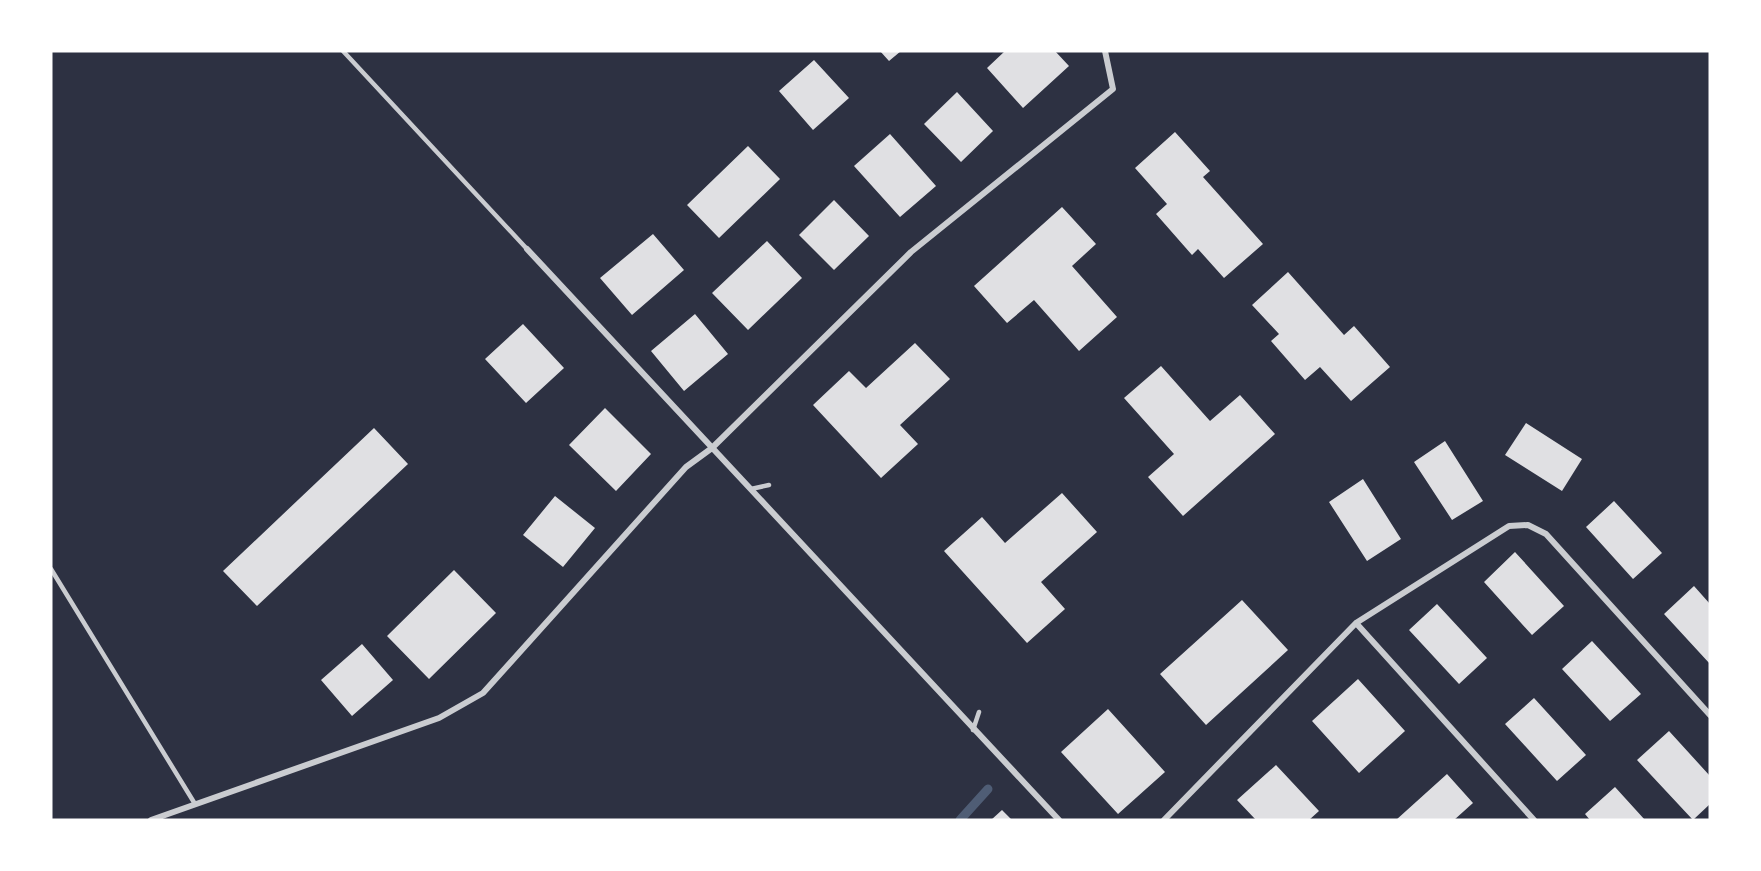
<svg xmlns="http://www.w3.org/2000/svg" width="1761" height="871" font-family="'Fira Sans',sans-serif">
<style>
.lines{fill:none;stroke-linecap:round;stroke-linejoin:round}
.stream{stroke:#4f5d75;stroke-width:9}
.building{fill:#e0e0e3}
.service{stroke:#caccd0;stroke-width:4.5}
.minor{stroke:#caccd0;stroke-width:6}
</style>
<rect width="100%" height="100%" fill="#2d3142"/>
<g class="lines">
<!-- stream -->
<path class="stream" d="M 960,820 L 988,789"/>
</g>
<!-- building -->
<path class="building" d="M 880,51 L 901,51 L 889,61 Z
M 1005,51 L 1055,51 L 1069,66 L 1023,108 L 987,68 Z
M 814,60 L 849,98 L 813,130 L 779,91 Z
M 957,92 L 993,131 L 961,162 L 924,124 Z
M 1175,132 L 1210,171 L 1203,177 L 1263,244 L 1224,278 L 1198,249 L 1192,255 L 1156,214 L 1167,204 L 1135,168 Z
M 890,134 L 936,186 L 900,217 L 854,166 Z
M 748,146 L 780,179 L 719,238 L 687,205 Z
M 834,200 L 869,236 L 834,270 L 799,235 Z
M 1062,207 L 1096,244 L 1072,266 L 1117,317 L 1079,351 L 1034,300 L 1007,323 L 974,286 Z
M 653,234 L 684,270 L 632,315 L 600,278 Z
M 767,241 L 802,278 L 748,330 L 712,293 Z
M 1288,272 L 1344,335 L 1354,326 L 1390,367 L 1351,401 L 1320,367 L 1305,380 L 1271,341 L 1279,334 L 1252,305 Z
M 695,314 L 728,354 L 684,391 L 651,351 Z
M 523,324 L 564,368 L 526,403 L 485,359 Z
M 915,343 L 950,379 L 900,425 L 918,444 L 881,478 L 813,405 L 849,371 L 866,388 Z
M 1161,366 L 1210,421 L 1240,395 L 1275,434 L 1183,516 L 1148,477 L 1174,454 L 1124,398 Z
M 605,408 L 651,454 L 616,491 L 569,445 Z
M 1526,423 L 1582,459 L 1562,491 L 1505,455 Z
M 374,428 L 408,464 L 257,606 L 223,571 Z
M 1445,441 L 1483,501 L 1452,520 L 1414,462 Z
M 1363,479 L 1401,539 L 1367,561 L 1329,502 Z
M 1062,493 L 1097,532 L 1041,582 L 1065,609 L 1027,643 L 944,551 L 982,517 L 1005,543 Z
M 555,496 L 595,528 L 563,567 L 523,535 Z
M 1614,501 L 1662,553 L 1633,579 L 1586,527 Z
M 1515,552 L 1564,606 L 1532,635 L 1484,582 Z
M 454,570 L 496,613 L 429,679 L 387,636 Z
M 1694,586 L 1710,604 L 1710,664 L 1664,614 Z
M 1242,600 L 1288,650 L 1206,725 L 1160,674 Z
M 1437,604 L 1487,658 L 1459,684 L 1409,630 Z
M 1592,641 L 1641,694 L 1610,721 L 1562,669 Z
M 362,644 L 393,680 L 352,716 L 321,680 Z
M 1358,679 L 1405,731 L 1359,773 L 1312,721 Z
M 1534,698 L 1586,755 L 1557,781 L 1505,724 Z
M 1108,709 L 1165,772 L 1118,814 L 1061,752 Z
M 1669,731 L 1710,776 L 1710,804 L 1693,820 L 1637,760 Z
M 1276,765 L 1319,811 L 1309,820 L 1256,820 L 1237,800 Z
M 1447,774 L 1473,803 L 1454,820 L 1396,820 Z
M 1615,787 L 1645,820 L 1590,820 L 1585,814 Z
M 1002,810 L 1012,820 L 991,820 Z"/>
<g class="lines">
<!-- service -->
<path class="service" d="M 343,51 L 527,249
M 751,489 L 769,485
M 51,569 L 195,804
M 973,730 L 979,712"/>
<!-- minor -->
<path class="minor" d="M 527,249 L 1059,820
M 1356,623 L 1534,820
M 151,820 L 439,718 L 483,693 L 686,467 L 712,448 L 911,252 L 1113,89 L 1105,51
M 1164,820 L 1356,623 L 1509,526 L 1528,525 L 1546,534 L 1710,715"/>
</g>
<!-- border -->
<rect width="1761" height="871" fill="none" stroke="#ffffff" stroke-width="105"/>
</svg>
